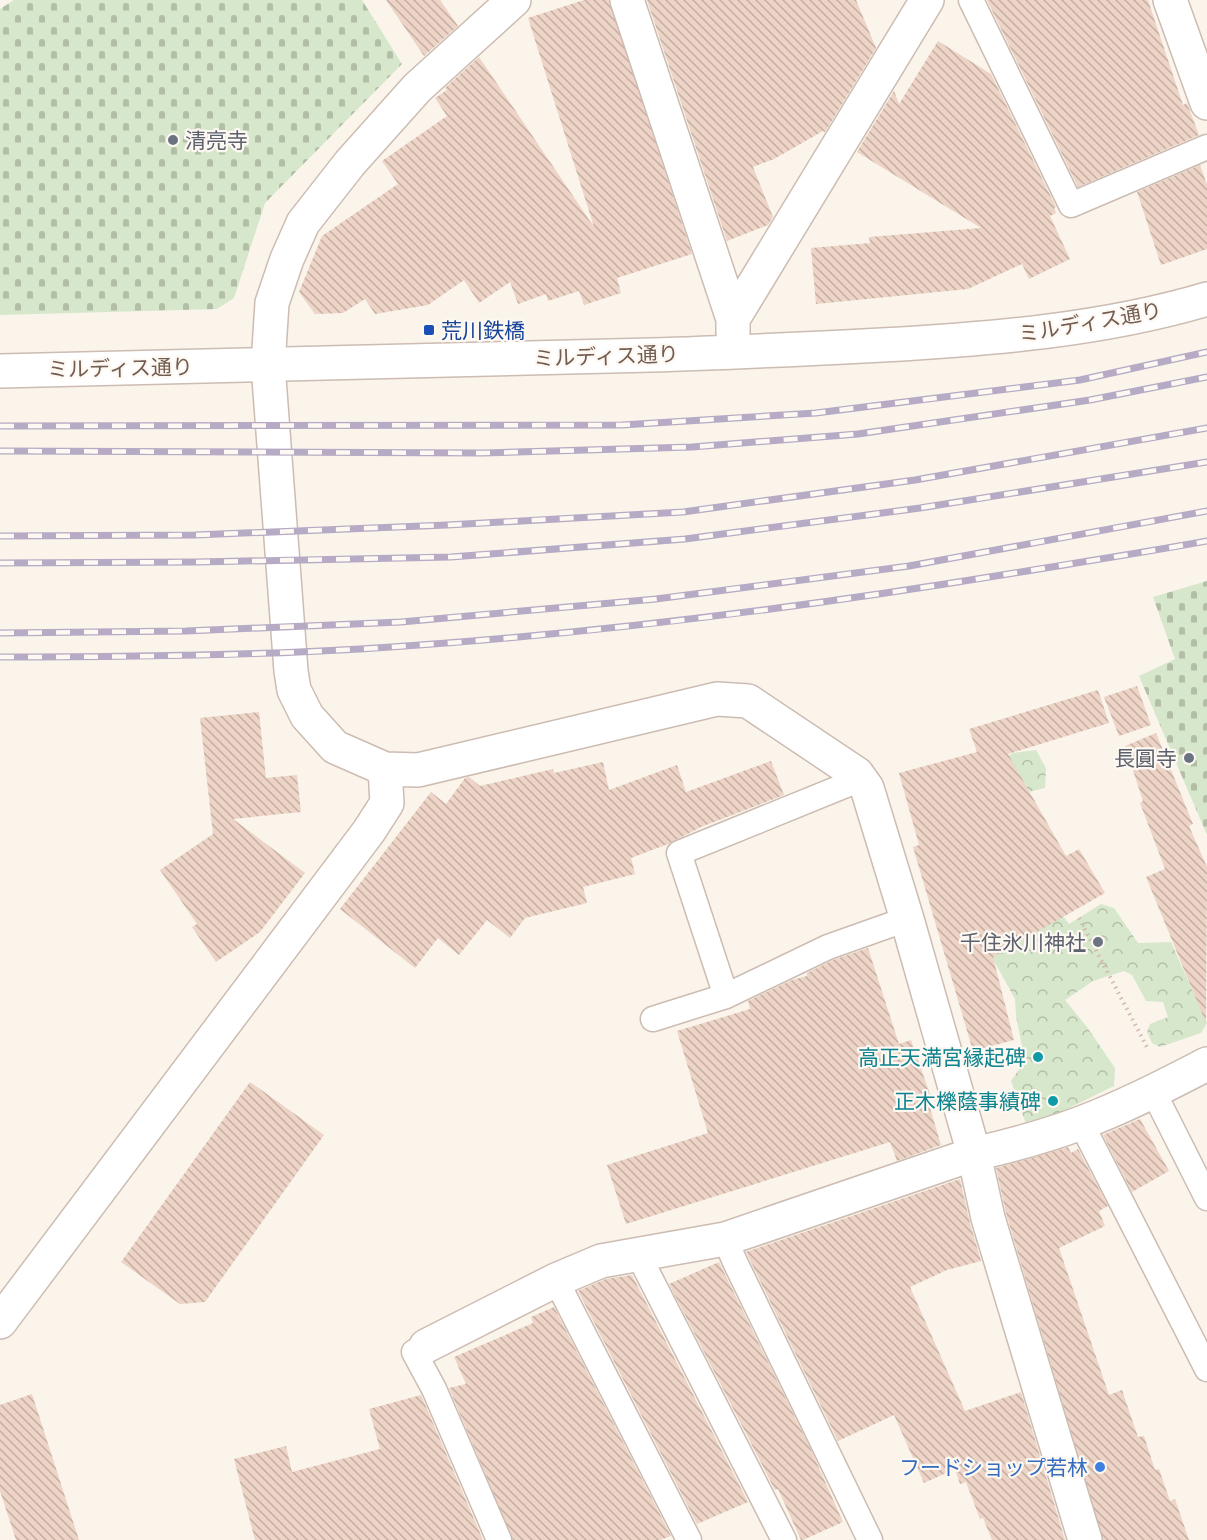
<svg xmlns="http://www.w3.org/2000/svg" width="1207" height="1540" font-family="Arial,'Noto Sans JP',sans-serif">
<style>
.forest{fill:url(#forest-crowns)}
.cemetery{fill:url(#cemetery-stones)}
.building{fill:url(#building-back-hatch)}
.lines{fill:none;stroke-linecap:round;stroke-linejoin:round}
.service-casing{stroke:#ccbcb2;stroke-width:27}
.minor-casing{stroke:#ccbcb2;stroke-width:36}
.tertiary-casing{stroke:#ccbcb2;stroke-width:36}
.path{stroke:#d2b8a9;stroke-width:4;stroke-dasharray:1.5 4.5;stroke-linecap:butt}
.service{stroke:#fff;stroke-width:24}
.minor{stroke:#fff;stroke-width:33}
.tertiary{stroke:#fff;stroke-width:33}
.rail-casing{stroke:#b7aac4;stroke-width:7}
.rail{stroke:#fdf8f2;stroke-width:4.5;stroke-dasharray:14;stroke-linecap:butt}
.worship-dot{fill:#6b7280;stroke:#fdf8f2;stroke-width:2}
.transit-dot{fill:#1a4fb4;stroke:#fdf8f2;stroke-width:2}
.culture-dot{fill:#0f9aa8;stroke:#fdf8f2;stroke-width:2}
.shop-dot{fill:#3f7fe0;stroke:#fdf8f2;stroke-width:2}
.labels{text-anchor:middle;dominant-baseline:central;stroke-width:4.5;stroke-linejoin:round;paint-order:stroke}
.worship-label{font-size:21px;fill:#5b616d;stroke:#fdf8f2;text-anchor:end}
.street-label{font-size:21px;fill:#735c51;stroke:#fdf8f2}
.transit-label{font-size:21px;fill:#164399;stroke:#fdf8f2;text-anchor:start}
.culture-label{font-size:21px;fill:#0d838f;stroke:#fdf8f2;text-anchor:end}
.shop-label{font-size:21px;fill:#366cbe;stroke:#fdf8f2;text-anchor:end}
</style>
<defs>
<pattern id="forest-crowns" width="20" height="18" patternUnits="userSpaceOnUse" patternTransform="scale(1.5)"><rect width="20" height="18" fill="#d7e7cb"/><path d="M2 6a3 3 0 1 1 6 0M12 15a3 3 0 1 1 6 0" fill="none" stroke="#b3bea7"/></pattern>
<pattern id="cemetery-stones" width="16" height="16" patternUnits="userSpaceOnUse" patternTransform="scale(1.5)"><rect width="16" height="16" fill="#d7e7cb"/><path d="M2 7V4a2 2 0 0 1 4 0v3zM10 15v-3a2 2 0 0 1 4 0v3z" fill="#b3bea7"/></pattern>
<pattern id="building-back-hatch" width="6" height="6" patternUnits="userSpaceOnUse" patternTransform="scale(1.5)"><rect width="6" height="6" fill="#edd4c6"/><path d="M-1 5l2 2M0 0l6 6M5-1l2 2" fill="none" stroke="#c4afa3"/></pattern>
</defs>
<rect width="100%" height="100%" fill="#faf4eb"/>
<!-- forest -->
<path class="forest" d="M 1036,750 L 1046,768 L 1045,788 L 1028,792 L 999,762 L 1013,753 Z
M 1101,904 L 1114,908 L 1138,943 L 1171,942 L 1207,1023 L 1201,1033 L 1160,1047 L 1152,1043 L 1147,1032 L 1150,1024 L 1168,1017 L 1163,1002 L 1146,1001 L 1132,975 L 1124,971 L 1093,981 L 1065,1000 L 1087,1027 L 1115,1068 L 1114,1086 L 1053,1116 L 1026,1124 L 1011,1081 L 1025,1061 L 1016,1016 L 1015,999 L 977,930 L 1055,905 L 1069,924 Z"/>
<!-- cemetery -->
<path class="cemetery" d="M 14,0 L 362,0 L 402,64 L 265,203 L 234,298 L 217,309 L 0,315 L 0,9 Z
M 1207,581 L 1207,835 L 1139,676 L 1175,659 L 1153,597 Z"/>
<!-- building -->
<path class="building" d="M 386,0 L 440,0 L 458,26 L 424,56 Z
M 584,0 L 609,0 L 692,254 L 617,278 L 621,293 L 584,305 L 579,291 L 548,301 L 546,294 L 518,304 L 510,282 L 479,303 L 464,280 L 428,305 L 375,314 L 365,299 L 343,313 L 315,314 L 299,292 L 322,236 L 398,184 L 382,161 L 447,116 L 435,98 L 447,90 L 445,88 L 479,57 L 594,227 L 528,18 Z
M 647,0 L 856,0 L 876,48 L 825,132 L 823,131 L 774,159 L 753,167 L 773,217 L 768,225 L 727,241 Z
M 987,0 L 1148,0 L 1183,105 L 1187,103 L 1199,135 L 1078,187 Z
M 938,41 L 991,74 L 1056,207 L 1054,208 L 1056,213 L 1050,216 L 1070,259 L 1029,279 L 1022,264 L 968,289 L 816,304 L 811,248 L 870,243 L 869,237 L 981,228 L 857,152 L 894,91 L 899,104 Z
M 1200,165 L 1207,185 L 1207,249 L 1161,265 L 1137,192 Z
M 1137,686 L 1151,725 L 1119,736 L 1104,697 Z
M 1098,690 L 1109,723 L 1008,754 L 1066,856 L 1079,849 L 1105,893 L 993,957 L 1014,1040 L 973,1051 L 913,847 L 919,845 L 899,773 L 977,752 L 969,729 Z
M 259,712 L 266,778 L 297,775 L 301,812 L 233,819 L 305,873 L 260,932 L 216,962 L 192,927 L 197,924 L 160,870 L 213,834 L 200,718 Z
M 1156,733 L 1193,824 L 1189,826 L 1207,867 L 1206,1023 L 1146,877 L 1165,869 L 1140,803 L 1143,801 L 1125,746 Z
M 771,761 L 784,795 L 701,827 L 668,844 L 631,858 L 635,874 L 583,887 L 587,903 L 525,918 L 510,938 L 487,920 L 459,955 L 438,938 L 415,968 L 340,909 L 431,792 L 446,804 L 465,778 L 469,777 L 480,786 L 553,769 L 554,773 L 603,762 L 609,790 L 677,765 L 686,792 Z
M 868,948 L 899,1044 L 911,1040 L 932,1100 L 928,1101 L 941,1145 L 897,1161 L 890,1142 L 626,1224 L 607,1165 L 708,1133 L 677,1031 L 750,1009 L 748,1001 L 792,980 L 807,976 L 807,973 L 833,960 Z
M 250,1082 L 324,1135 L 205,1302 L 180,1304 L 121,1262 Z
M 1140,1119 L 1169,1171 L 1132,1192 L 1103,1135 Z
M 1068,1147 L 1071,1153 L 1078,1149 L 1108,1206 L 1099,1211 L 1105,1226 L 1059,1248 L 1109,1395 L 1122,1390 L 1138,1437 L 1144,1436 L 1155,1470 L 1159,1469 L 1170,1501 L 1175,1499 L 1189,1540 L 1103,1540 L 1006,1213 L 996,1168 Z
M 960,1179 L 970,1223 L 981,1261 L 947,1270 L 910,1287 L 965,1411 L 1021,1392 L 1065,1540 L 992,1540 L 983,1518 L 980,1519 L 966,1482 L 960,1484 L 955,1469 L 924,1483 L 894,1415 L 838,1441 L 746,1252 Z
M 719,1262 L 812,1452 L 843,1522 L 803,1540 L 801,1540 L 778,1489 L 775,1490 L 669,1284 Z
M 632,1275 L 748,1502 L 697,1524 L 578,1291 L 606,1279 Z
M 554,1307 L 671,1536 L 660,1540 L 513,1540 L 449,1388 L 466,1384 L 454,1357 L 533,1323 L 531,1317 Z
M 32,1394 L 79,1540 L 16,1540 L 0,1491 L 0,1405 Z
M 421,1395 L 483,1540 L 255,1540 L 234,1459 L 286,1446 L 292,1472 L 380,1449 L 369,1409 Z"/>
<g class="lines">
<!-- service casing -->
<g class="service-casing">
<path id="service" d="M 971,0 L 1071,205 L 1207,147
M 726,996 L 679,853 L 861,779
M 653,1019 L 726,996 L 828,947 L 907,919
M 1153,1091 L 1207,1198
M 1081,1123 L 1207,1369
M 725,1239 L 735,1262 L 870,1540
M 639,1256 L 784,1540
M 556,1280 L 689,1540
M 426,1346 L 414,1352 L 434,1389 L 499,1540"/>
</g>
<!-- minor casing -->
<g class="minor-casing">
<path id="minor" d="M 514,0 L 417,88 L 350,163 L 303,223 L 287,259 L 272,303 L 268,365 L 291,671 L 294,690 L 307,716 L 335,747 L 385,769 L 418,770 L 717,699 L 748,701 L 857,774 L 867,788 L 907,919 L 974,1154 L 988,1218 L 1085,1540
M 627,0 L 733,319 L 733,333
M 1170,0 L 1207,103
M 733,319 L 927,0
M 0,1322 L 369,831 L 387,803 L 385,769
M 426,1346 L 556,1280 L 601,1261 L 725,1239 L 974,1154 C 1010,1146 1046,1136 1081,1123 C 1124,1107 1166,1085 1207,1064"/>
</g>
<!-- tertiary casing -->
<g class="tertiary-casing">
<path id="tertiary" d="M 0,371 C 217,366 434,361 651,355 C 728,353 805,349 882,345 C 990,339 1103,330 1207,299"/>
</g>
<!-- path -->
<path class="path" d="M 1079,918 L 1148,1049"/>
<!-- service -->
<use href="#service" class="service"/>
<!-- minor -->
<use href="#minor" class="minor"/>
<!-- tertiary -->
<use href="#tertiary" class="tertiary"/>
<!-- rail casing -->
<g class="rail-casing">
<path id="rail" d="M 0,426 L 622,425 L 816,413 L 1080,380 L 1207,352
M 0,451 L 483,453 L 692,447 L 858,434 L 1090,400 L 1207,377
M 0,536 L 195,535 L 447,525 L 683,512 L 915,480 L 1207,428
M 0,563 L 197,562 L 451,557 L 685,539 L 920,508 L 1207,462
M 0,633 L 186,631 L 401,622 L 656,599 L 909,566 L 1207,511
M 0,657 C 120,657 240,656 360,649 C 577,636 793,609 1008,574 C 1075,563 1141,553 1207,541"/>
</g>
<!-- rail -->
<use href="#rail" class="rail"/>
</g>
<!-- markers -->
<g class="worship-dot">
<circle cx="173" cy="140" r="6"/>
<circle cx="1189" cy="758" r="6"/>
<circle cx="1098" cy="942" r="6"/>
</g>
<rect class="transit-dot" x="423" y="324" width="12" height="12" rx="3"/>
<g class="culture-dot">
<circle cx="1038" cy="1057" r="6"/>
<circle cx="1053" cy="1101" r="6"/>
</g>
<circle class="shop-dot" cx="1100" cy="1467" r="6"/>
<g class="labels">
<!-- worship labels -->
<g class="worship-label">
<text x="185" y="140" text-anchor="start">清亮寺</text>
<text x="1177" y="758">長圓寺</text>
<text x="1086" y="942">千住氷川神社</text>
</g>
<!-- street labels -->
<g class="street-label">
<text transform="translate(1090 322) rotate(-10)">ミルディス通り</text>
<text transform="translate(606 356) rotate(-2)">ミルディス通り</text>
<text transform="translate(120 368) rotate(-1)">ミルディス通り</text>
</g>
<!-- transit labels -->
<g class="transit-label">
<text x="441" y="330">荒川鉄橋</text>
</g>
<!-- culture labels -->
<g class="culture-label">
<text x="1026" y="1057">高正天満宮縁起碑</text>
<text x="1041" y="1101">正木櫟蔭事績碑</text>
</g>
<!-- shop labels -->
<g class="shop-label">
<text x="1088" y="1467">フードショップ若林</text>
</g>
</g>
</svg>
